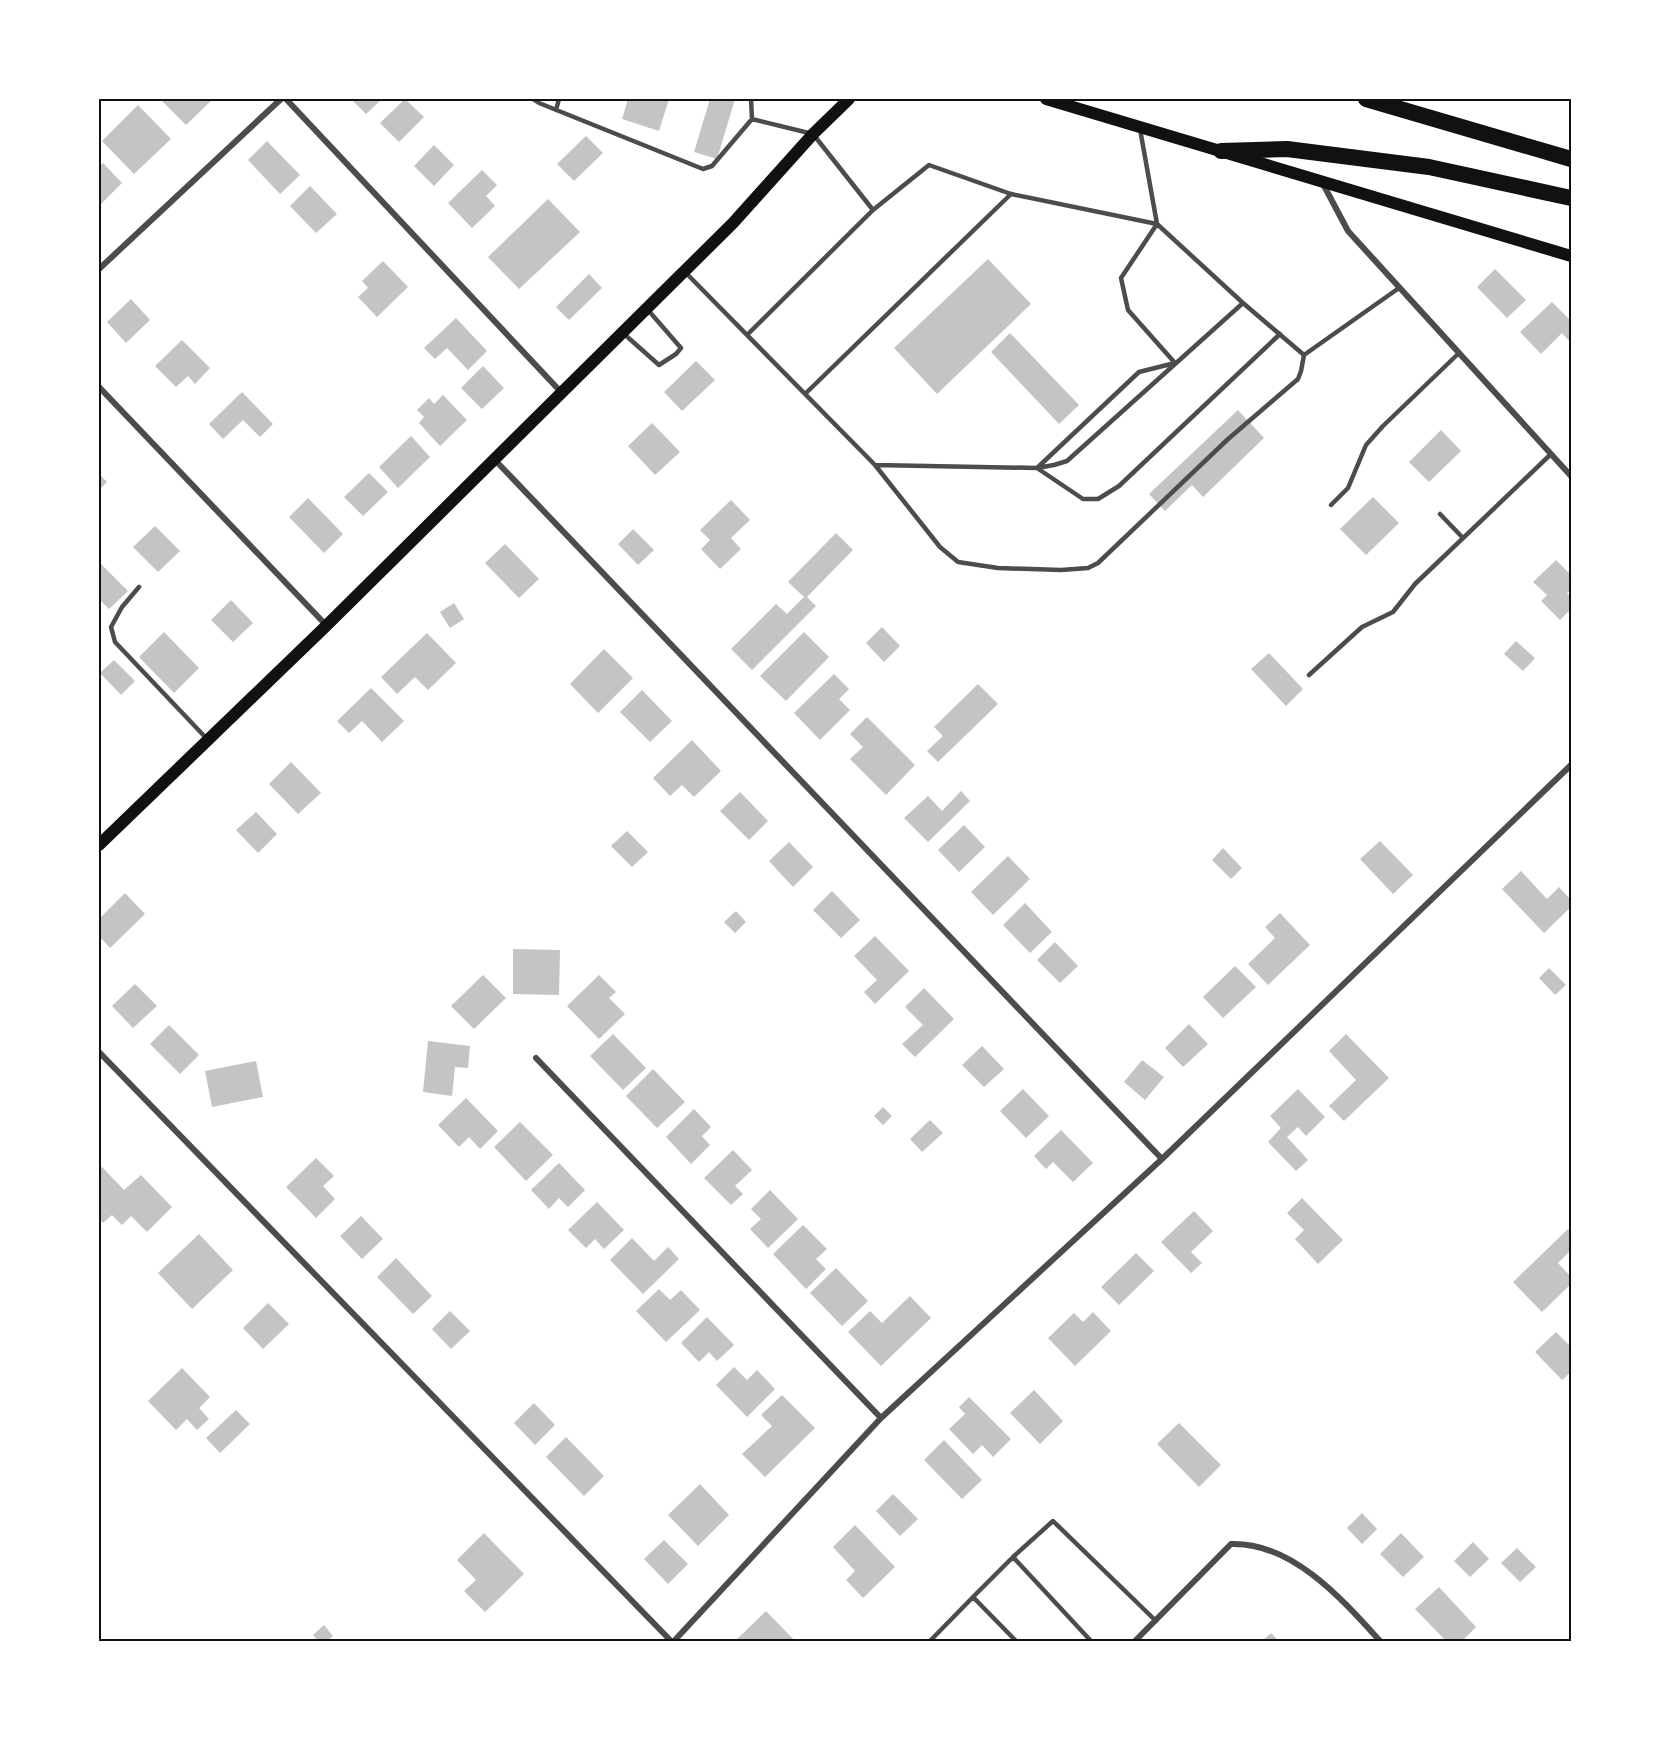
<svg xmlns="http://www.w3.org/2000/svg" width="1670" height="1740" font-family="'DM Sans',sans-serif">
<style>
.building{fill:#c4c4c4}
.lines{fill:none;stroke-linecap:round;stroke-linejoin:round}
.service{stroke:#4c4c4c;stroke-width:4.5}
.minor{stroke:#4c4c4c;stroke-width:6}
.secondary{stroke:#111;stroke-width:12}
.motorway{stroke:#111;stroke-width:16}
.neatline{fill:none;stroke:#111;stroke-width:2}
</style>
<rect width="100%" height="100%" fill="#fff"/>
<!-- building -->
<path class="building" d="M 160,99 L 213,99 L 186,125 Z
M 351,99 L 382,99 L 366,114 Z
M 405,99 L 424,117 L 399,142 L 380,123 Z
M 628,99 L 669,99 L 659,131 L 622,119 Z
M 710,99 L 735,99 L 717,159 L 694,152 Z
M 138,105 L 171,139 L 134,174 L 102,141 Z
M 586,136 L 603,153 L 574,181 L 557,164 Z
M 267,141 L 300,175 L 280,194 L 248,160 Z
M 434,145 L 454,165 L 434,186 L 414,166 Z
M 103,163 L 122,183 L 99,206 L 99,167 Z
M 482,170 L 497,185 L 486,196 L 495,206 L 472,228 L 448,203 Z
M 310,186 L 337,214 L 316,233 L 290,206 Z
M 548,199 L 580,232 L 519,289 L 488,257 Z
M 988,259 L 1031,304 L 937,394 L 894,348 Z
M 383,261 L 408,287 L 377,317 L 358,297 L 368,288 L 362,281 Z
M 1495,269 L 1526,300 L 1507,318 L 1477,287 Z
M 589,274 L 602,288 L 569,320 L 556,307 Z
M 131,299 L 150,320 L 126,343 L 107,322 Z
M 1552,302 L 1571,321 L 1571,343 L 1562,333 L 1541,354 L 1520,332 Z
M 456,318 L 487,351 L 468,370 L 447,348 L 435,359 L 424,348 Z
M 1010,333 L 1079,405 L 1059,424 L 991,352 Z
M 182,340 L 210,368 L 195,384 L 188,376 L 176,387 L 155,366 Z
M 696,361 L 715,380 L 682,411 L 664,392 Z
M 483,366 L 504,388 L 482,409 L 461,388 Z
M 242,392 L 273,424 L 260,437 L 243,420 L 223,439 L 209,424 Z
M 443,395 L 467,420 L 440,446 L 419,423 L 424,417 L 417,410 L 429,398 L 434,404 Z
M 1238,410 L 1264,438 L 1203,497 L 1192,485 L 1165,511 L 1149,494 Z
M 652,423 L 680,452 L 655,475 L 628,446 Z
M 1441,430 L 1461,451 L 1429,482 L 1409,462 Z
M 411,436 L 430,457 L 398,488 L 379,467 Z
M 369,473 L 388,492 L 363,516 L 344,497 Z
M 99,474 L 107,482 L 99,490 Z
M 1373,497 L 1399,523 L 1366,555 L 1340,529 Z
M 308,498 L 343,534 L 324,553 L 289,517 Z
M 731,500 L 750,520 L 731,538 L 741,549 L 720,569 L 701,549 L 710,540 L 700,530 Z
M 155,526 L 180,551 L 158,572 L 133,547 Z
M 633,529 L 654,550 L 638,565 L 618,544 Z
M 836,533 L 853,550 L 807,597 L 816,606 L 752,670 L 731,649 L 776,604 L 787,614 L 804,597 L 788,582 Z
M 505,544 L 539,579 L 519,598 L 485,563 Z
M 1556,560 L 1571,575 L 1571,590 L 1567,593 L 1571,598 L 1571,609 L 1560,620 L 1541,601 L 1547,595 L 1533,582 Z
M 99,562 L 128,591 L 109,609 L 99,599 Z
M 231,600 L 253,623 L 233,642 L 211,620 Z
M 454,603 L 464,619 L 450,628 L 440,612 Z
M 882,627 L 900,646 L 884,662 L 866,643 Z
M 164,632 L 199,668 L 174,693 L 139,657 Z
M 804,632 L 829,657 L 786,701 L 760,676 Z
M 427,633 L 456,663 L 428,690 L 415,677 L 397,694 L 381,677 Z
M 1516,641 L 1535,658 L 1523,671 L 1504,654 Z
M 604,649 L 633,678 L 598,713 L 570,684 Z
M 1269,653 L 1303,689 L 1286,706 L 1251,669 Z
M 114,660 L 135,681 L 121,695 L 100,673 Z
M 834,674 L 849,689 L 839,699 L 850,710 L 820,740 L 794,713 Z
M 978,684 L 998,704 L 938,762 L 927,751 L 943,736 L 934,727 Z
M 371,688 L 404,721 L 382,742 L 362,721 L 349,733 L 337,721 Z
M 642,690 L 672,721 L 650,742 L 620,712 Z
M 867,717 L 915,765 L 886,795 L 850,759 L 863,747 L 850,734 Z
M 692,740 L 721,771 L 694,797 L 682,785 L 670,796 L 653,778 Z
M 291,762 L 321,793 L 298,814 L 269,784 Z
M 961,791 L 970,801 L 928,842 L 904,818 L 928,796 L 942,811 Z
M 740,792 L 768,821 L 749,840 L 720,811 Z
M 256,812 L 277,834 L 258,853 L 236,830 Z
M 964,825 L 985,847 L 959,872 L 938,850 Z
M 627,831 L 648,852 L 632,867 L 611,846 Z
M 1380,841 L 1413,875 L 1393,894 L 1360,859 Z
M 789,842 L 813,867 L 793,887 L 769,861 Z
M 1223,848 L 1242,868 L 1231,879 L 1212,860 Z
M 1008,856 L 1030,879 L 993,915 L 971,892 Z
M 1521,871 L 1547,899 L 1559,887 L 1571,900 L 1571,907 L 1544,933 L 1502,889 Z
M 832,891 L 860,920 L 841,938 L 813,910 Z
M 125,893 L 145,914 L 110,948 L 99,936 L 99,919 Z
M 1025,903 L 1052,932 L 1030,953 L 1003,925 Z
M 736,911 L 746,922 L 735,933 L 724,922 Z
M 1280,913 L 1310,945 L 1268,985 L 1248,964 L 1275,938 L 1265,927 Z
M 875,936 L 909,971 L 875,1004 L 864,992 L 877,980 L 854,956 Z
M 1055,942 L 1078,966 L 1060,983 L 1037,960 Z
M 513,949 L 560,950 L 559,995 L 513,994 Z
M 1235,966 L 1256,987 L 1223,1018 L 1203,997 Z
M 1549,968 L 1566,985 L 1555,995 L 1539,978 Z
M 483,975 L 506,998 L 474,1029 L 451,1006 Z
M 599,975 L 616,992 L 609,998 L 625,1014 L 599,1039 L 567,1006 Z
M 135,984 L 157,1006 L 133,1028 L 112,1006 Z
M 924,988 L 954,1019 L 915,1057 L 902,1044 L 923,1025 L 905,1007 Z
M 1189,1024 L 1208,1044 L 1183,1067 L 1165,1048 Z
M 169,1025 L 199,1055 L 180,1074 L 150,1044 Z
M 613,1034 L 646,1068 L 623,1090 L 590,1056 Z
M 1346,1034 L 1389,1078 L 1344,1121 L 1329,1106 L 1356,1080 L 1329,1051 Z
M 428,1041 L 470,1046 L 468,1068 L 455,1067 L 452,1096 L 423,1092 Z
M 982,1046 L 1004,1069 L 984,1087 L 962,1065 Z
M 1142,1060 L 1164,1077 L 1145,1100 L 1124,1082 Z
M 256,1061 L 263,1097 L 212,1107 L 205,1071 Z
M 653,1069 L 685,1102 L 657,1128 L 626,1096 Z
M 1023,1089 L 1049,1116 L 1026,1138 L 1000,1111 Z
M 1298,1089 L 1325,1117 L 1306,1136 L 1298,1127 L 1287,1137 L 1308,1160 L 1296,1171 L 1268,1142 L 1281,1128 L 1270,1116 Z
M 466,1098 L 498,1131 L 480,1149 L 469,1137 L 459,1147 L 438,1125 Z
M 883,1107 L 892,1116 L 883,1125 L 874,1116 Z
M 694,1109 L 711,1127 L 702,1136 L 710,1145 L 691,1164 L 666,1137 Z
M 930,1120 L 943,1133 L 922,1152 L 910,1139 Z
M 520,1122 L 553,1155 L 526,1181 L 494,1147 Z
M 1061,1130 L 1093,1163 L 1073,1182 L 1053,1162 L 1046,1169 L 1034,1156 Z
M 733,1150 L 752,1170 L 735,1186 L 743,1194 L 731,1205 L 704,1178 Z
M 316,1158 L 334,1176 L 323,1186 L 335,1199 L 316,1218 L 286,1187 Z
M 559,1163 L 585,1190 L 568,1207 L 559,1198 L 549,1209 L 531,1190 Z
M 102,1167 L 124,1190 L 141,1175 L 172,1207 L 147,1232 L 131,1216 L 122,1225 L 112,1215 L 103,1223 L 99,1218 L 99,1169 Z
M 770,1190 L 798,1219 L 768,1248 L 750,1229 L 761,1219 L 751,1209 Z
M 1302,1198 L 1343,1240 L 1318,1264 L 1295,1239 L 1304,1230 L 1287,1213 Z
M 597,1202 L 624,1230 L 604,1249 L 595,1239 L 586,1248 L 568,1230 Z
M 1194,1211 L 1213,1231 L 1191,1252 L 1202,1263 L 1191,1273 L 1161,1242 Z
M 361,1216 L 383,1239 L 362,1259 L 340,1236 Z
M 803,1225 L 827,1249 L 816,1259 L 826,1269 L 806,1289 L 773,1254 Z
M 1568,1229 L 1571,1231 L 1571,1250 L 1558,1263 L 1571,1277 L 1571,1284 L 1542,1312 L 1513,1282 Z
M 199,1234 L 233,1270 L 192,1309 L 158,1273 Z
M 632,1238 L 654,1261 L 668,1247 L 679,1259 L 643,1294 L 610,1260 Z
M 1136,1253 L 1154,1271 L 1119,1305 L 1101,1287 Z
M 396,1258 L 432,1296 L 413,1314 L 377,1277 Z
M 836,1268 L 868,1301 L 842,1326 L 810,1293 Z
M 659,1289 L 670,1300 L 681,1290 L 700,1310 L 666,1342 L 636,1311 Z
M 910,1296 L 931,1318 L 881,1366 L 848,1332 L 870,1311 L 882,1323 Z
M 268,1303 L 289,1324 L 263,1349 L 243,1328 Z
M 450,1311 L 470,1331 L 451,1349 L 432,1329 Z
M 1093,1312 L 1111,1331 L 1075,1366 L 1048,1338 L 1074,1313 L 1083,1322 Z
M 707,1317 L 734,1345 L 717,1361 L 709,1352 L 699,1362 L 681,1343 Z
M 1556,1332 L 1571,1347 L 1571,1372 L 1562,1380 L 1535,1352 Z
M 734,1367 L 747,1380 L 757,1370 L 775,1389 L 747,1417 L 716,1385 Z
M 182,1368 L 210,1397 L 199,1408 L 209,1419 L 197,1430 L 187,1419 L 176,1430 L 148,1401 Z
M 1034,1390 L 1063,1421 L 1040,1444 L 1010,1413 Z
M 782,1395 L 815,1428 L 765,1477 L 742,1454 L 772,1426 L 761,1415 Z
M 969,1397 L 1011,1439 L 993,1457 L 982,1445 L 973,1454 L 949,1429 L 965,1414 L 959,1407 Z
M 534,1403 L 555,1425 L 535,1445 L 514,1423 Z
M 236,1410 L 250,1424 L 220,1453 L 206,1438 Z
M 1179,1423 L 1221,1465 L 1199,1487 L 1157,1444 Z
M 566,1437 L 604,1476 L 584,1496 L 546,1457 Z
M 944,1440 L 982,1480 L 962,1499 L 924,1460 Z
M 700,1484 L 729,1515 L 698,1546 L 668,1515 Z
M 893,1494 L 918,1519 L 900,1536 L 876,1511 Z
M 1362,1513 L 1377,1529 L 1362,1544 L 1347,1528 Z
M 855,1525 L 895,1567 L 863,1598 L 846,1580 L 855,1571 L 833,1547 Z
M 484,1533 L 524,1574 L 485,1612 L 464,1591 L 476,1580 L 457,1560 Z
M 1401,1533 L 1424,1557 L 1403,1577 L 1380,1554 Z
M 664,1540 L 688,1564 L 668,1584 L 644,1559 Z
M 1473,1542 L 1489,1559 L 1470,1577 L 1454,1561 Z
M 1517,1548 L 1536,1567 L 1520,1582 L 1501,1563 Z
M 1439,1587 L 1476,1627 L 1462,1641 L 1446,1641 L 1415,1609 Z
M 766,1611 L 795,1641 L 739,1641 L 737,1639 Z
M 324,1625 L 333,1636 L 327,1641 L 318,1641 L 313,1635 Z
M 1271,1633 L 1279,1641 L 1262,1641 Z"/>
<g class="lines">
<!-- service -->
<path class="service" d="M 533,99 L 539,103 L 703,169 L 712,166 L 752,119 L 813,134 L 873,210 L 929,165 L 1011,194 L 1157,224 L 1121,278 L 1128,310 L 1175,363 L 1139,372 L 1037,468 L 1083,499 L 1098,499 L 1119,486 L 1280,334
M 751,99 L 752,119
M 556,110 L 559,99
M 1140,129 L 1157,224 L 1243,303
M 686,273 L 875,465 L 1037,468 L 1054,465 L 1067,461 L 1243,303 L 1304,355 L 1399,288
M 623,333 L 659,365 L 676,354 L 681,348 L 648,310
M 747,335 L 873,210
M 805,394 L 1011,194
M 875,465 L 940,547 L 958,562 L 998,568 L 1061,570 L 1088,568 L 1098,563 L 1227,440 L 1298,379 L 1301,371 L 1304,355
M 1331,505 L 1348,488 L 1366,445 L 1383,426 L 1459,353
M 1440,514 L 1463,538
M 139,587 L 122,607 L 111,627 L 115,642 L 208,740
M 1309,675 L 1362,627 L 1393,612 L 1415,584 L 1551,454
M 1013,1557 L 1091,1641
M 930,1641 L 973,1597
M 1016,1641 L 973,1597 L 1013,1557 L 1053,1521 L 1156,1621"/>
<!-- minor -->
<path class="minor" d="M 286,99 L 561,392
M 1322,182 L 1348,231 L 1571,476
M 99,269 L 281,99
M 99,387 L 326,625
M 494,459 L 1162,1159
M 99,1052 L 671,1641
M 536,1058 L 881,1418
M 674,1641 L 881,1418 L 1162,1159 L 1571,765
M 1135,1641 L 1231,1544 C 1292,1542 1342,1599 1380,1641"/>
<!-- secondary -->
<path class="secondary" d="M 1046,99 L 1571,256
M 99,845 L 326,626 L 733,223 L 813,134 L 849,99"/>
<!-- motorway -->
<path class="motorway" d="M 1366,99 L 1571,159
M 1221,151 L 1287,149 L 1429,167 L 1571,198"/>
</g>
<!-- border -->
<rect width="1670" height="1740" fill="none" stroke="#ffffff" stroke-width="201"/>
<rect x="100" y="100" width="1470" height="1540" class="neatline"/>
</svg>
